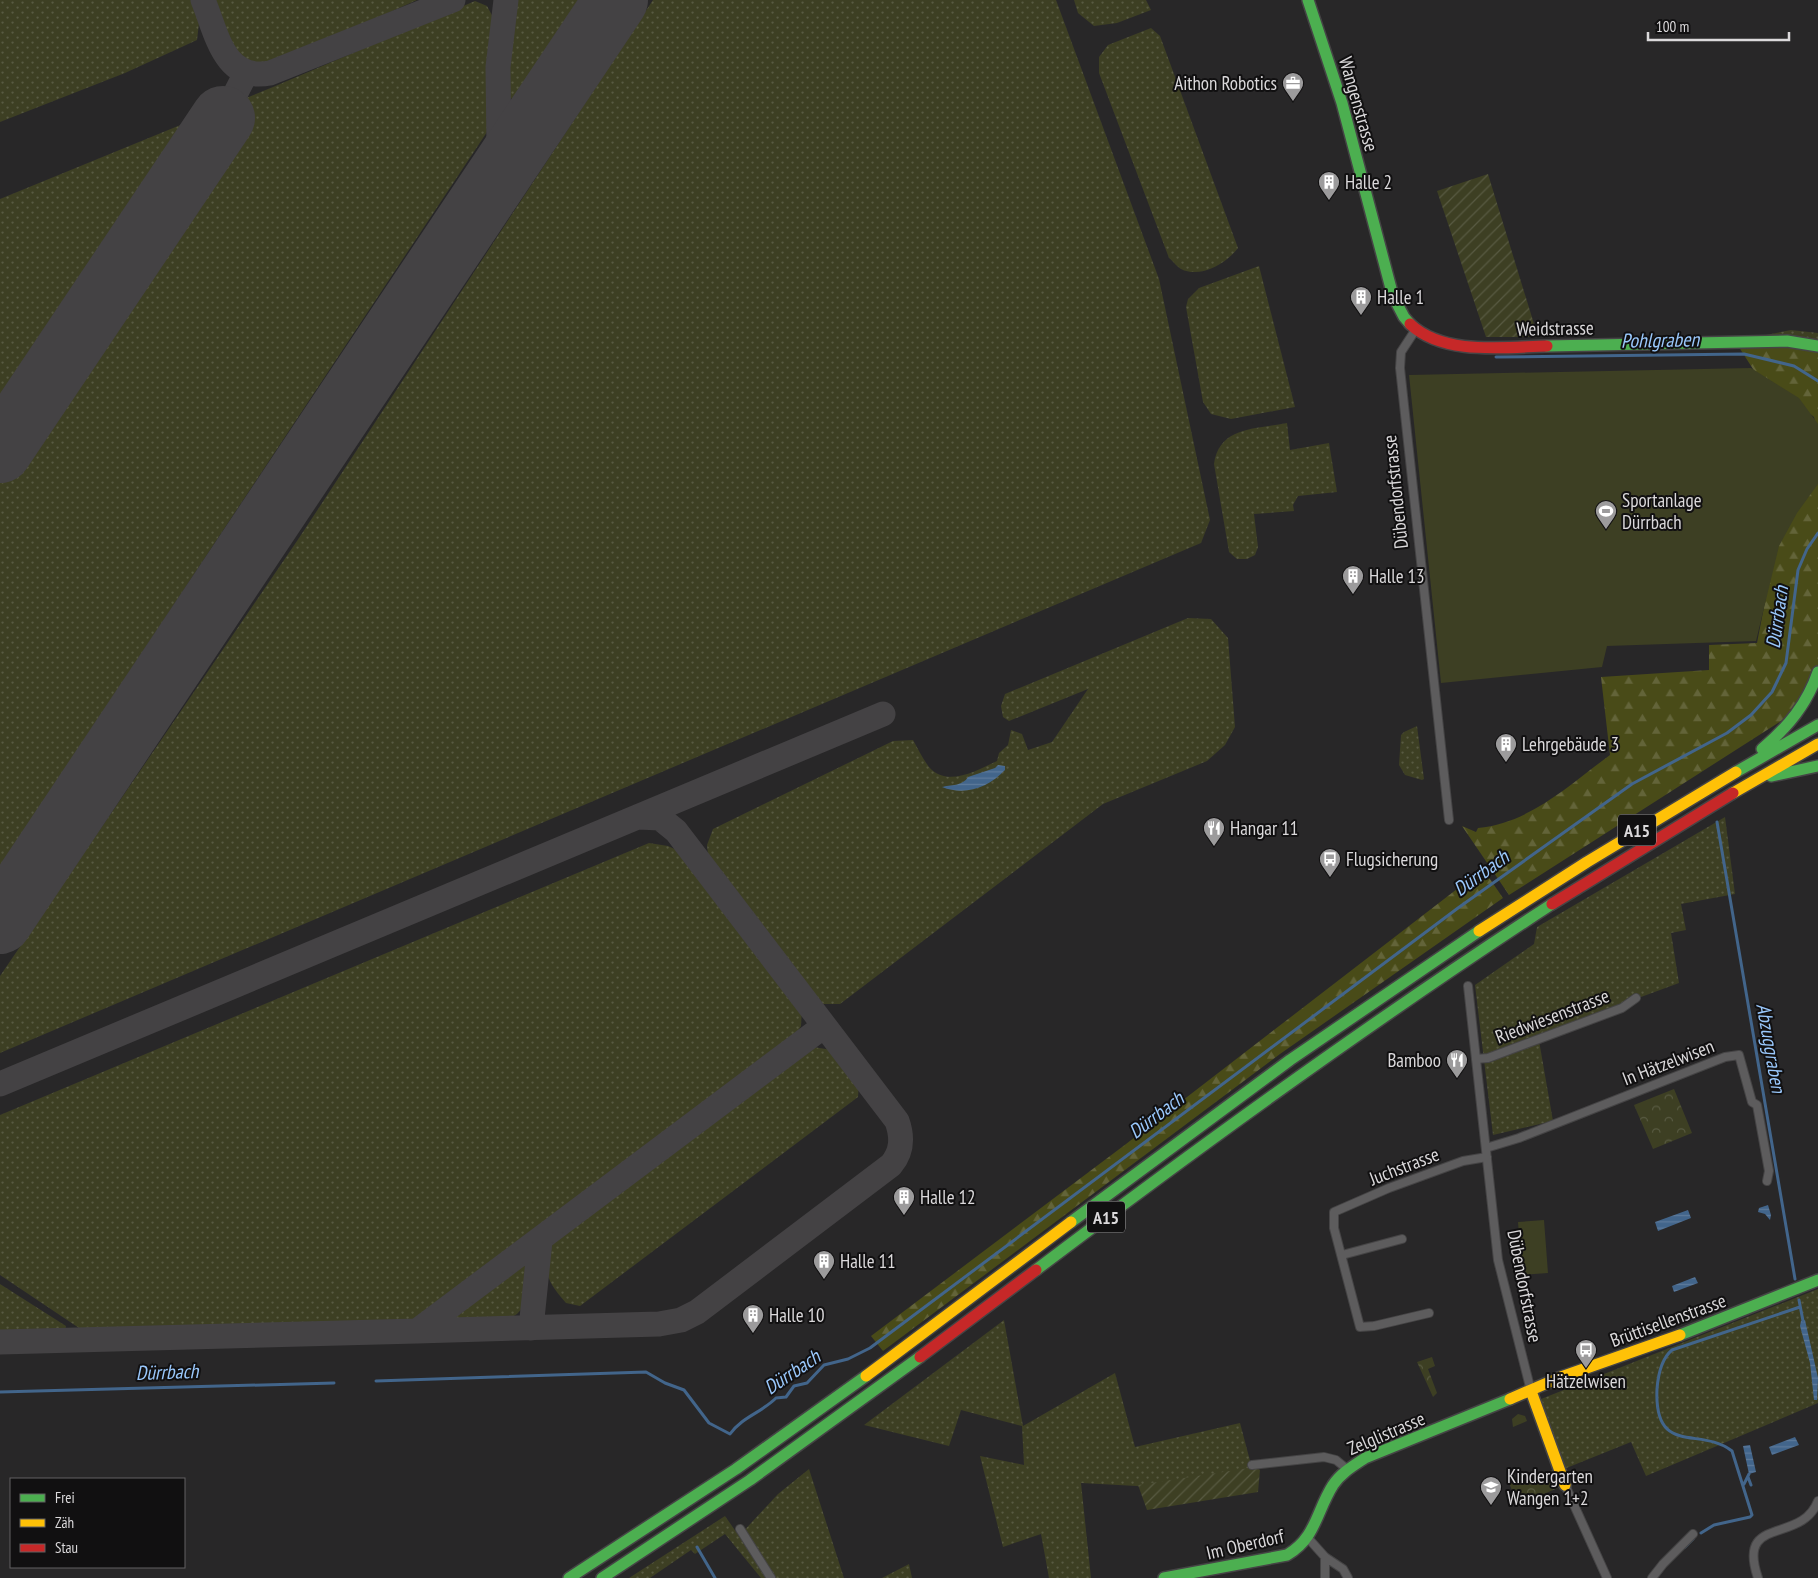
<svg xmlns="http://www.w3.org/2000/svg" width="1818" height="1578" font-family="'PT Sans Narrow',sans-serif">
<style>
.grass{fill:url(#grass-dots)}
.forest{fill:url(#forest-firs)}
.park{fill:url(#park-crowns)}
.garden{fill:url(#garden-furrows)}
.pitch{fill:#3d3f23}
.water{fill:url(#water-rules)}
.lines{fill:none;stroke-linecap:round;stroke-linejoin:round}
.stream{stroke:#42658b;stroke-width:3}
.taxiway{stroke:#444244;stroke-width:25}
.runway{stroke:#444244;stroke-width:64}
.street-casing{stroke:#454445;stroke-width:10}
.fast-casing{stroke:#454445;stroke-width:14}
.slow-casing{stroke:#454445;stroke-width:14}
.jam-casing{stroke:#454445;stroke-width:14}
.street{stroke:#5d5c5d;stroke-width:8}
.fast{stroke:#4caf50;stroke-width:11}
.slow{stroke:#ffc107;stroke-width:11}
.jam{stroke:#c62828;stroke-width:11}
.labels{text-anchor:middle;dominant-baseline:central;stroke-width:4;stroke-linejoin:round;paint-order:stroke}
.shield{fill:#111011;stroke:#9e9d9e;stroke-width:1}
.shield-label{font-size:18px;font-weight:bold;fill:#dbd9db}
.poi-label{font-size:19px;fill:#dbd9db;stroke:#111011;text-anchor:start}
.street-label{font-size:19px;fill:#dbd9db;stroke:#111011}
.water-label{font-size:20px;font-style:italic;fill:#9ac8fc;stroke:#111011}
</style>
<defs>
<pattern id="grass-dots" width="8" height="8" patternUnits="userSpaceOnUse" patternTransform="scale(1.25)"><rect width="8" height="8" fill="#3d3f23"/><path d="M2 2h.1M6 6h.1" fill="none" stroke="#585a42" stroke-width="1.8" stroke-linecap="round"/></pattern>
<pattern id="forest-firs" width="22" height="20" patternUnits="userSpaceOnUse" patternTransform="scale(1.25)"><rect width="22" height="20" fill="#494b18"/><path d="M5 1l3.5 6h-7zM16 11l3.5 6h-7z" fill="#636439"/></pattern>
<pattern id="park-crowns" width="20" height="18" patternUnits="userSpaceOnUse" patternTransform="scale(1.25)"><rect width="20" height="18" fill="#3d3f23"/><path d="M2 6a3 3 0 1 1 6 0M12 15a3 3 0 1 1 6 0" fill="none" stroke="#585a42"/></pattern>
<pattern id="garden-furrows" width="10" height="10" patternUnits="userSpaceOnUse" patternTransform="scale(1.25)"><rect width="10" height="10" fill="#3d3f23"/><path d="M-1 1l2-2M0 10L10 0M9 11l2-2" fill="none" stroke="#585a42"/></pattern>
<pattern id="water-rules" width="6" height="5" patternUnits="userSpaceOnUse" patternTransform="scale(1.25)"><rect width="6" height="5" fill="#42658b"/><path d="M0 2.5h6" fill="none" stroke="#5d7a9b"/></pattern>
</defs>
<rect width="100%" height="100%" fill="#282728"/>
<!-- grass -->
<path class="grass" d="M 0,0 L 194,0 L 200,15 L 197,40 L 125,73 L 0,122 Z
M 210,0 L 417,0 L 272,65 L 246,61 L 229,46 Z
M 516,0 L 583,0 L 519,100 L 509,98 L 508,59 L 513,4 Z
M 653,0 L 1056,0 L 1159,279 L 1210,520 L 1201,543 L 0,1053 L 0,976 L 299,538 Z
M 1074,0 L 1146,0 L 1151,10 L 1117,23 L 1094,26 L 1078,13 Z
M 475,1 L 487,6 L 494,19 L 487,132 L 0,867 L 0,199 L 273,87 Z
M 1151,28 L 1160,36 L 1238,248 C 1227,263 1200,279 1181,269 C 1177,267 1173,261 1169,258 L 1099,73 L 1099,57 L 1108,45 Z
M 1259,266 L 1295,407 L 1231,419 L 1211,414 L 1203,402 L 1186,307 L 1188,299 L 1199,288 Z
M 1791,330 L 1818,333 L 1818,346 L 1735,341 Z
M 1287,423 L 1290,450 L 1329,443 L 1337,492 L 1298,496 L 1293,505 L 1294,511 L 1254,514 L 1258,547 L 1255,555 L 1247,559 L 1237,559 L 1229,552 L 1214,464 C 1219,426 1257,429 1287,423 Z
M 1188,618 L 1211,619 L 1228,638 L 1235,727 L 1225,745 L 1207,761 L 1103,804 L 840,1004 L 822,1004 L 805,990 L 709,864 L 707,845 L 713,829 L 893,741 L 913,740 C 918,749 923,759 929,767 C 947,788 978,770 997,761 L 999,753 L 1008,745 L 1011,730 L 1022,734 L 1028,750 L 1052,742 L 1088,689 L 1009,721 L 1003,717 L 1001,706 L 1005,694 Z
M 1417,726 L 1424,779 L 1422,780 L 1405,775 L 1399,765 L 1401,735 L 1404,732 Z
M 1725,817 L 1735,894 L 1681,904 L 1686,930 L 1671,933 L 1679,983 L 1538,1035 L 1553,1121 L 1493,1135 L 1475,985 L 1534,944 L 1537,927 Z
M 649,843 L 668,846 L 683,853 L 802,1008 L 801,1026 L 794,1038 L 461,1291 L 409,1322 L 370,1326 L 88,1334 L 0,1275 L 0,1115 Z
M 813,1047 L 832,1050 L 859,1084 L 858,1097 L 580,1306 L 566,1303 C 544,1278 542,1269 555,1238 L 796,1054 Z
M 531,1258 L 526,1304 L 517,1314 L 507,1320 L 441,1323 Z
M 0,1284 L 66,1326 L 65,1333 L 0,1335 Z
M 1818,1289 L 1818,1403 L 1646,1476 L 1631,1442 L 1564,1469 L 1536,1401 Z
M 1004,1320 L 1023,1426 L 1115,1373 L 1135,1447 L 1240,1423 L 1253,1472 L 1155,1487 L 1081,1483 L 1091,1578 L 1049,1578 L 1041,1534 L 1003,1547 L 980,1456 L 1024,1465 L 1022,1426 L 961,1410 L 949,1446 L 864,1425 Z
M 809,1469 L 844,1578 L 761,1578 L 725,1534 L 695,1554 L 691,1550 L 650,1578 L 629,1578 L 725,1516 L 739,1536 L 778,1494 Z
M 909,1564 L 912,1578 L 882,1578 Z"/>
<!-- forest -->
<path class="forest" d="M 1735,341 L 1818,346 L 1818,433 L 1814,417 L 1798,404 L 1762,383 Z
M 1818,480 L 1818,672 L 1803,707 L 1509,895 L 1462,826 L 1476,832 L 1478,828 C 1530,823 1569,785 1610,755 L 1601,677 L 1709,670 L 1709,645 L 1757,643 L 1777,540 Z
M 1483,869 L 1503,898 L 1280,1054 L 883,1351 L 871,1336 L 1126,1144 Z"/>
<!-- park -->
<path class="park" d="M 1674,1089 L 1692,1133 L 1653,1149 L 1634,1105 Z
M 1432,1357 L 1435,1366 L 1428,1369 L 1437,1393 L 1433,1397 L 1417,1362 Z
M 1518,1414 L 1525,1416 L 1527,1421 L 1513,1427 L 1512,1419 Z
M 1553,1470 L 1560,1487 L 1518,1505 L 1509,1483 Z"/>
<!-- garden -->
<path class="garden" d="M 1488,174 L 1538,337 L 1486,337 L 1437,191 Z
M 1256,1467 L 1260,1470 L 1258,1492 L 1147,1510 L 1138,1485 Z"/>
<!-- pitch -->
<path class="pitch" d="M 1751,368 L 1799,398 L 1818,424 L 1818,484 L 1797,513 L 1779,546 L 1756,641 L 1607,646 L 1602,667 L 1441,683 L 1409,375 Z
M 1544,1220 L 1548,1273 L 1522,1275 L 1518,1222 Z"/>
<!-- water -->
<path class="water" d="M 998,765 L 1005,766 L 1005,770 C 988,788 965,796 942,787 C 950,785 963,786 968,777 L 995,768 Z
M 1768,1205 L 1771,1215 L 1770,1220 L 1765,1214 L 1758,1212 L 1759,1208 Z
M 1688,1210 L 1691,1218 L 1658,1231 L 1655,1222 Z
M 1695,1277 L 1698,1283 L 1674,1292 L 1672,1286 Z
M 1805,1320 L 1818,1378 L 1817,1400 L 1814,1400 L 1810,1363 L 1800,1326 L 1801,1321 Z
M 1795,1437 L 1799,1445 L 1772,1455 L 1769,1447 Z
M 1750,1445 L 1756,1472 L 1749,1474 L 1743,1446 Z"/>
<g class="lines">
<!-- stream -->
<path class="stream" d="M 1496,357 L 1744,354 L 1794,366 L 1818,381
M 1717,822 L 1795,1279
M 1799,1300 L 1803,1321
M 376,1381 L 646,1372 L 665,1383 L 684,1390 L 709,1423 L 730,1434 C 742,1417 761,1413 776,1398 L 786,1397 L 794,1386 L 807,1383 L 824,1365 L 848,1359 L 870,1348 L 1458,908 L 1632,784 L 1727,733 L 1751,715 L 1772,692 L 1786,663 L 1798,570 L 1807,549 L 1818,533
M 0,1392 L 334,1383
M 1748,1477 L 1751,1485
M 1744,1484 L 1749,1474
M 1701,1533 L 1714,1525 L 1750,1517 L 1752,1515 L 1732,1451 C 1700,1426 1654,1457 1657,1389 C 1658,1376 1661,1359 1672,1350 L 1800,1307
M 697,1547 L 715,1578
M 1685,1547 L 1693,1539"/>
<!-- taxiway -->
<path class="taxiway" d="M 203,0 C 217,34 224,82 270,73 L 453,0
M 223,118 L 246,73
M 488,192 L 497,168 L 499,148 L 498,67 L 506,0
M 0,1084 L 883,714
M 531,1328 L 540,1241
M 417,1331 L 659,1324 L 681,1320 L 697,1312 L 891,1165 C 902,1152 903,1138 897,1121 L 676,831 L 660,818 L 639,817
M 0,1342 L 417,1331 L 824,1026"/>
<!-- runway -->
<path class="runway" d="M 0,451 L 223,118
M 0,922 L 616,0"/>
<!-- street casing -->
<g class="street-casing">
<path id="street" d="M 1416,329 L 1401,352 L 1400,368 L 1449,820
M 1468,986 L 1498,1260 L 1531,1391
M 1476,1059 L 1488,1058 L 1622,1008 L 1636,998
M 1486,1148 L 1519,1138 L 1725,1057 L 1739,1055 L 1752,1102 L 1757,1105 L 1769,1171 L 1767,1181
M 1342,1255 L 1402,1239
M 1429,1313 L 1374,1326 L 1360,1327 L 1334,1228 L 1334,1212 L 1389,1188 L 1463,1161 L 1487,1157
M 1252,1465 L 1324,1457 L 1336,1460 L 1347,1469
M 1565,1485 L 1607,1578
M 740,1529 L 771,1578
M 1308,1538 L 1325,1557 L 1343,1569 L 1348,1578
M 1325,1578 L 1325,1557
M 1652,1578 L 1663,1564 L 1693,1534
M 1758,1578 C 1736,1514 1801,1545 1818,1501"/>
</g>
<!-- fast casing -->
<g class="fast-casing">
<path id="fast" d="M 1308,0 L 1342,103 L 1393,296 L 1404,317 L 1410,324
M 1547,346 L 1787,341 L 1818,346
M 1762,749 C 1788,727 1807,704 1818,672
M 1736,772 L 1818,725
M 1771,776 L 1818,766
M 1071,1222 L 1290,1060 L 1479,931
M 1036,1270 C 1205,1142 1375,1019 1552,904
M 1680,1335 L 1818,1280
M 569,1578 L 736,1469 L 866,1376
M 602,1578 L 750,1480 L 920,1357
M 1164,1578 L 1287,1555 C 1316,1538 1316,1512 1333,1485 C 1341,1473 1353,1466 1365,1458 L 1510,1399"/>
</g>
<!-- slow casing -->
<g class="slow-casing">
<path id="slow" d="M 1733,793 L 1818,744
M 1479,931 L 1587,862 L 1736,772
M 866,1376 L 1071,1222
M 1531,1391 L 1565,1485
M 1510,1399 L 1561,1377 L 1680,1335"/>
</g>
<!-- jam casing -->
<g class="jam-casing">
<path id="jam" d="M 1410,324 C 1444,356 1505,347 1547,346
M 1552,904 L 1733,793
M 920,1357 L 1036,1270"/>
</g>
<!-- street -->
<use href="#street" class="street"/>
<!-- fast -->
<use href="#fast" class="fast"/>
<!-- slow -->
<use href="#slow" class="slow"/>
<!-- jam -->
<use href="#jam" class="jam"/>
</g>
<!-- icons -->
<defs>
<g id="office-pin" transform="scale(1.125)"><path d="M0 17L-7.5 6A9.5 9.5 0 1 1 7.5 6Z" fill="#9c9b9c" stroke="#111011"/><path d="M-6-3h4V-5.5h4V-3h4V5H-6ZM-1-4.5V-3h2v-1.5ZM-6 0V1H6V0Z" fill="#fff"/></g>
<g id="building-pin" transform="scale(1.125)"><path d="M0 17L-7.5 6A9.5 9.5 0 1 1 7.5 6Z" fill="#9c9b9c" stroke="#111011"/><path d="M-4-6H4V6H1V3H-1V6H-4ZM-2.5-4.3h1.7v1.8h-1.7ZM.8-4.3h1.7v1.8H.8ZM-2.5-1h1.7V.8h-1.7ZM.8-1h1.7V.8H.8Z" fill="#fff"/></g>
<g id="stadium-pin" transform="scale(1.125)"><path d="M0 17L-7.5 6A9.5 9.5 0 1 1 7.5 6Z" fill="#9c9b9c" stroke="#111011"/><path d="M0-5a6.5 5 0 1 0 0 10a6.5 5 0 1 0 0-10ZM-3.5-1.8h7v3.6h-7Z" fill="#fff"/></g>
<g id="restaurant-pin" transform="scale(1.125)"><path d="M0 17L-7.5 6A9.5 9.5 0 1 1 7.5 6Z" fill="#9c9b9c" stroke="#111011"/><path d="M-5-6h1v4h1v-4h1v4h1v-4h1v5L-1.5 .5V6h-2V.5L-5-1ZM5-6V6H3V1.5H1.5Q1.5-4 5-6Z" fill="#fff"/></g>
<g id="bus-pin" transform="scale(1.125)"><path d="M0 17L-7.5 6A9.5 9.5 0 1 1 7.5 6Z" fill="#9c9b9c" stroke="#111011"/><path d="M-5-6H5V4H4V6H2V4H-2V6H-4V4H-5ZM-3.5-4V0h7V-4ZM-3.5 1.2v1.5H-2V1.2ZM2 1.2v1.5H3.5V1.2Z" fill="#fff"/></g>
<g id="school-pin" transform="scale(1.125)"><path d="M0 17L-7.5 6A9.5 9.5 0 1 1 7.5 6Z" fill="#9c9b9c" stroke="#111011"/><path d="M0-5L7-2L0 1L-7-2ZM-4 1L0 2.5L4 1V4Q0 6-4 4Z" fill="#fff"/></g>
</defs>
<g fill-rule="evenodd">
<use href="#office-pin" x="1293" y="83"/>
<use href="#building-pin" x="1329" y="182"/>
<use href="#building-pin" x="1361" y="297"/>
<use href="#stadium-pin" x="1606" y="511"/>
<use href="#building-pin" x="1353" y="576"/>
<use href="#building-pin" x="1506" y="744"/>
<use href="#restaurant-pin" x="1214" y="828"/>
<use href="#bus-pin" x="1330" y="859"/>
<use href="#restaurant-pin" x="1457" y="1060"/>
<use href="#building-pin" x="904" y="1197"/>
<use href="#building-pin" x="824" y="1261"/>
<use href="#building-pin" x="753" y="1315"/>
<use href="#bus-pin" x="1586" y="1350"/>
<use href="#school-pin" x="1491" y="1487"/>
</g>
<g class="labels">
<!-- shield labels -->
<g class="shield">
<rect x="1618" y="814.5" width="38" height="31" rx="4"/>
<rect x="1087" y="1201.5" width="38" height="31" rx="4"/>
</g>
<g class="shield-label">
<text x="1637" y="830">A15</text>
<text x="1106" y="1217">A15</text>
</g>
<!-- poi labels -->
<g class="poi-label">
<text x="1277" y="83" text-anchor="end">Aithon Robotics</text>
<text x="1345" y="182">Halle 2</text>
<text x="1377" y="297">Halle 1</text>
<text x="1622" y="500">Sportanlage<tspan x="1622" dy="22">Dürrbach</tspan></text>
<text x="1369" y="576">Halle 13</text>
<text x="1522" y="744">Lehrgebäude 3</text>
<text x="1230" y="828">Hangar 11</text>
<text x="1346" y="859">Flugsicherung</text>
<text x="1441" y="1060" text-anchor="end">Bamboo</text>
<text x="920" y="1197">Halle 12</text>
<text x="840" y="1261">Halle 11</text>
<text x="769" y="1315">Halle 10</text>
<text x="1586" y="1381" text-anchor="middle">Hätzelwisen</text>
<text x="1507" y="1476">Kindergarten<tspan x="1507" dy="22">Wangen 1+2</tspan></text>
</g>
<!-- street labels -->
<g class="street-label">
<text transform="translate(1359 104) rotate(74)">Wangenstrasse</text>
<text transform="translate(1555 328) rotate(-1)">Weidstrasse</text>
<text transform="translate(1395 492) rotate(-96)">Dübendorfstrasse</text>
<text transform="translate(1552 1016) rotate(-21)">Riedwiesenstrasse</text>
<text transform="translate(1668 1062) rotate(-21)">In Hätzelwisen</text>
<text transform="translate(1404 1166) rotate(-21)">Juchstrasse</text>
<text transform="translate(1525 1286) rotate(79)">Dübendorfstrasse</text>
<text transform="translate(1668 1320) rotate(-20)">Brüttisellenstrasse</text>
<text transform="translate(1386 1433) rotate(-23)">Zelglistrasse</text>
<text transform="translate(1245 1544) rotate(-13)">Im Oberdorf</text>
</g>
<!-- water labels -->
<g class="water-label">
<text transform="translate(1660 340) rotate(-1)">Pohlgraben</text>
<text transform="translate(1777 617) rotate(-82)">Dürrbach</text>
<text transform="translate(1481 873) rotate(-36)">Dürrbach</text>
<text transform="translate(1771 1048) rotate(80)">Abzuggraben</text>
<text transform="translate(1156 1115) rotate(-37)">Dürrbach</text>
<text transform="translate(167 1372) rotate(-2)">Dürrbach</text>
<text transform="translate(792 1372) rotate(-34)">Dürrbach</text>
</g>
</g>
<!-- legend -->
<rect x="10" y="1478" width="175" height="90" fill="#111011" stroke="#626062"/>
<rect x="20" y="1494" width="25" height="8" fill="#4caf50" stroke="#626062"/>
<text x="55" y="1503" font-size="15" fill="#dbd9db">Frei</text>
<rect x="20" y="1519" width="25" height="8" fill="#ffc107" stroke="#626062"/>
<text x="55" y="1528" font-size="15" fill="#dbd9db">Zäh</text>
<rect x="20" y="1544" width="25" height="8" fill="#c62828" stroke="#626062"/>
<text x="55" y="1553" font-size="15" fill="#dbd9db">Stau</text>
<!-- scale -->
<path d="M1648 32v8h141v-8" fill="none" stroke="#dbd9db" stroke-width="2.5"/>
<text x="1656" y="32" font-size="15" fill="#dbd9db" stroke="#111011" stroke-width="4" paint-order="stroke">100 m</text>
</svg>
